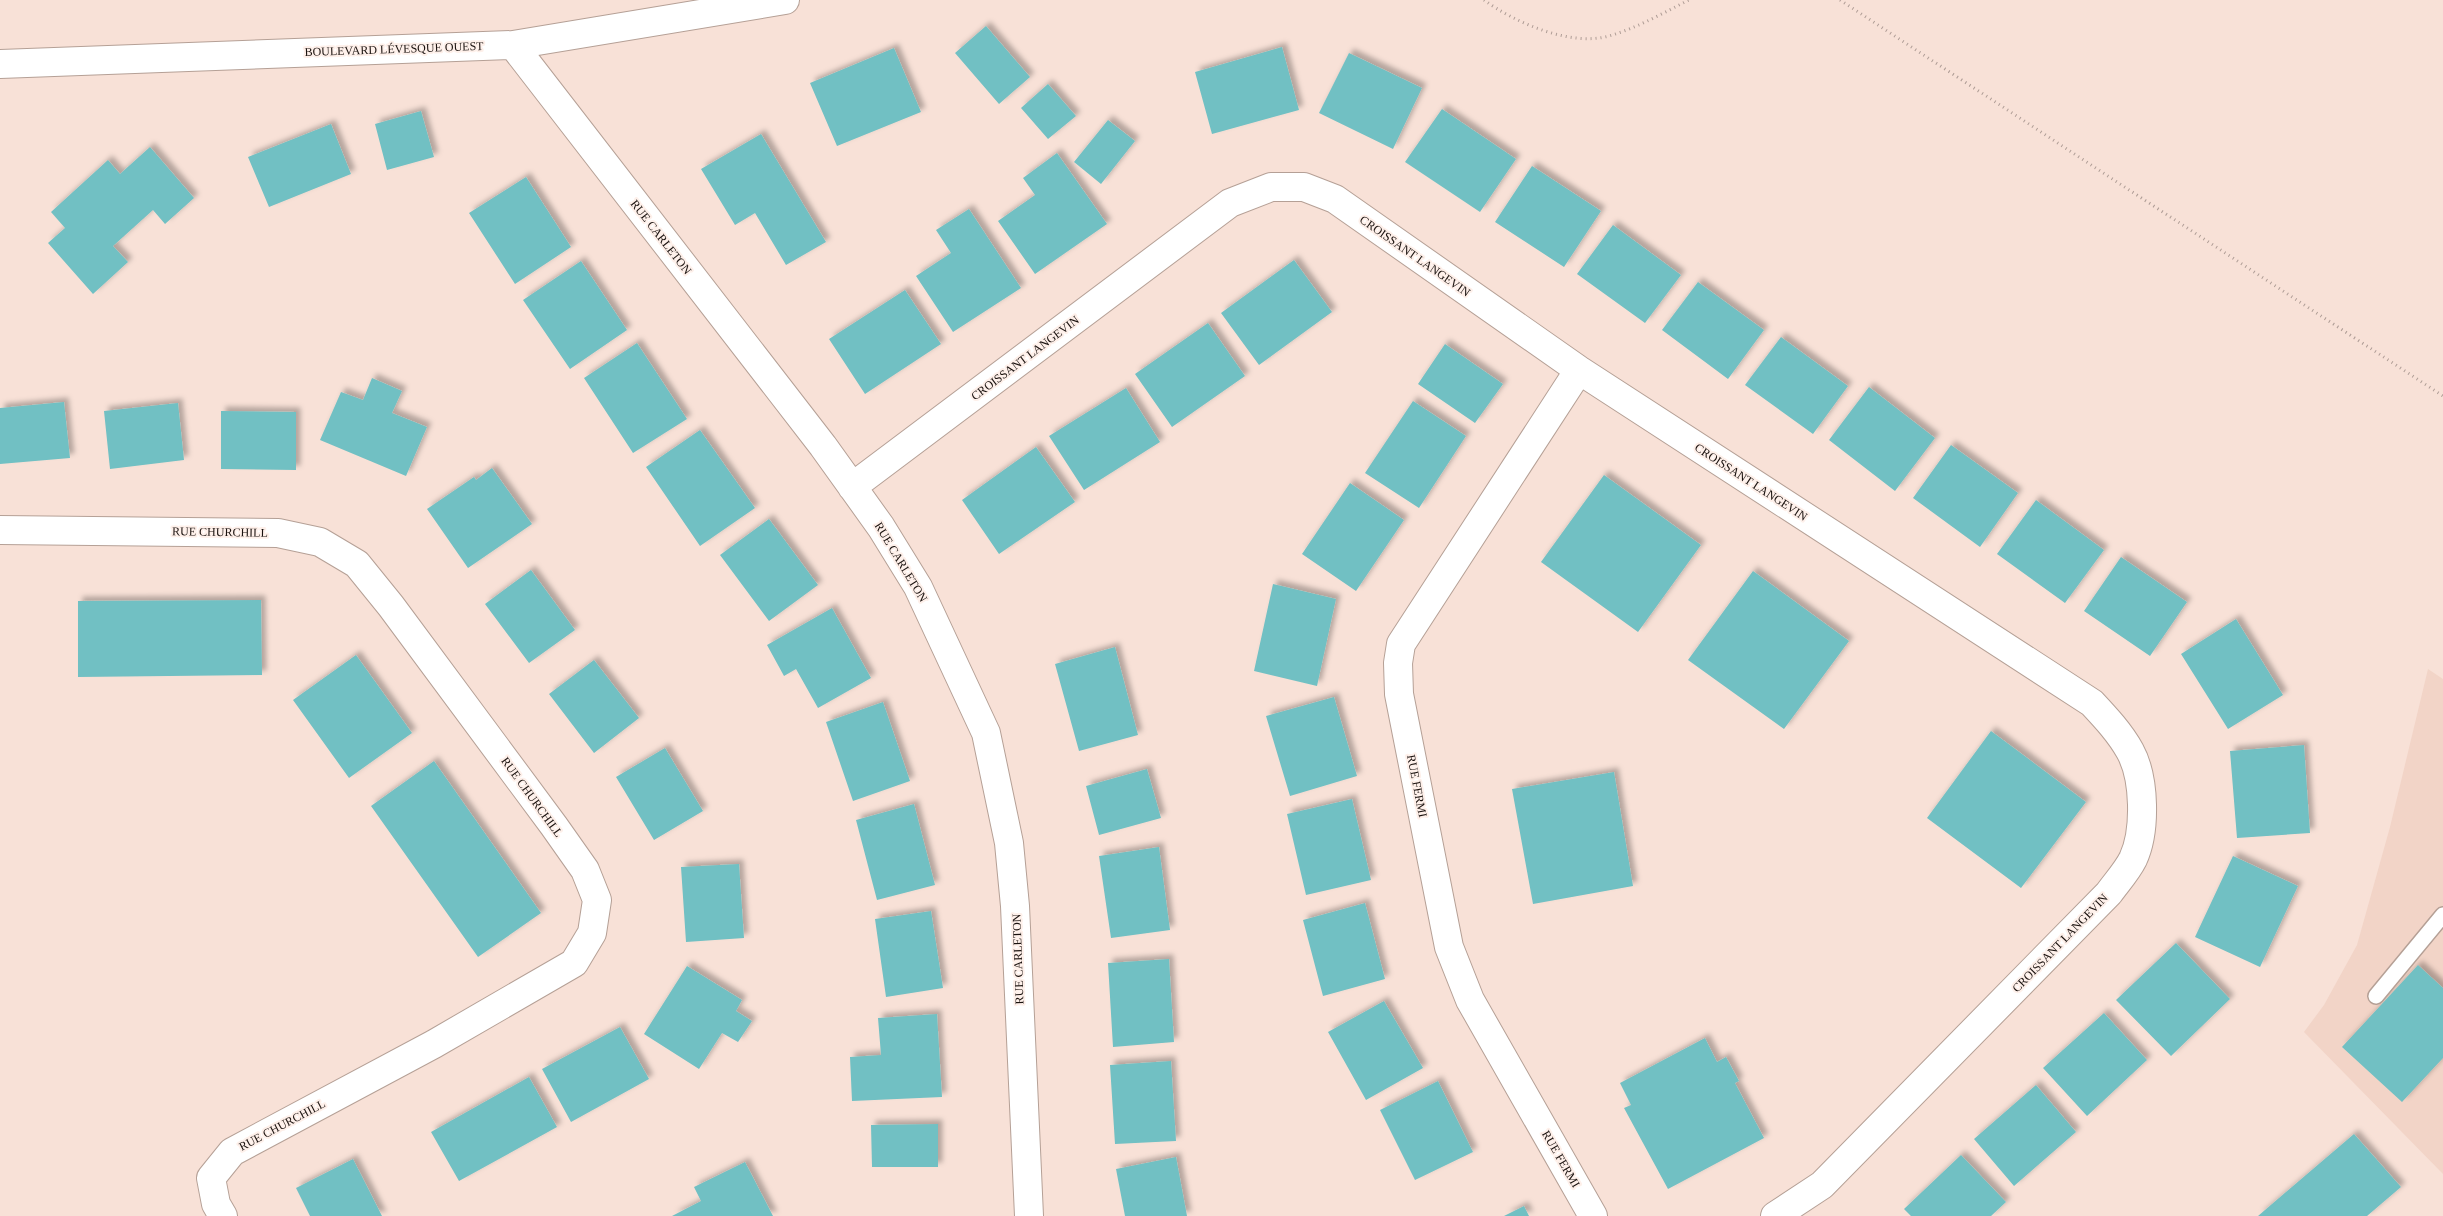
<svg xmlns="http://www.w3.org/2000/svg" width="2443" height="1216" font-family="'Times New Roman',serif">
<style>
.built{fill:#f2d4c7}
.building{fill:#71c0c3;filter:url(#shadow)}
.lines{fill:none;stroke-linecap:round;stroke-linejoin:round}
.lane-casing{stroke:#b5a096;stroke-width:18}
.street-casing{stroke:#b5a096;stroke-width:30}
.path{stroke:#ae9c95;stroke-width:3;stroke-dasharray:1 4;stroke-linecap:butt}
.lane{stroke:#fff;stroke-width:15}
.street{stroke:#fff;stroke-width:28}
.labels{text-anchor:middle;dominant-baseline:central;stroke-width:4;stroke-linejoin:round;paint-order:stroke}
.street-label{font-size:12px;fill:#19110e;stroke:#fef0ea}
</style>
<defs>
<filter id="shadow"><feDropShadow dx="4.5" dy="-4.5" stdDeviation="2.5" flood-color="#0004"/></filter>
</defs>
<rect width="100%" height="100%" fill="#f8e1d7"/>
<!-- built -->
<path class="built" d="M 2428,669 L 2443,679 L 2443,1174 L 2304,1032 L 2324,1005 L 2357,945 L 2390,827 Z"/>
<!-- building -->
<path class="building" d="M 986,26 L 1030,77 L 999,104 L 955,53 Z
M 1282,47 L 1299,110 L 1212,134 L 1195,72 Z
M 894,48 L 921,112 L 837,146 L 810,83 Z
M 1349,53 L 1422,88 L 1393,149 L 1319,113 Z
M 1048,84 L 1076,116 L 1048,139 L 1021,108 Z
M 1442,109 L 1516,159 L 1480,212 L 1405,162 Z
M 421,111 L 434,157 L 387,170 L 375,124 Z
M 1108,120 L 1135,141 L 1101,184 L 1074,162 Z
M 331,124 L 351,174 L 269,207 L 248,157 Z
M 761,134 L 826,242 L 786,265 L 755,213 L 735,225 L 701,169 Z
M 150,147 L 194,198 L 165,224 L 153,210 L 113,246 L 128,262 L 93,294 L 48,243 L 65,228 L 51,212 L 108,160 L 120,174 Z
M 1057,153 L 1107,224 L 1035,274 L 998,221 L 1035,195 L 1023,178 Z
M 1532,166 L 1601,211 L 1564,267 L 1495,222 Z
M 526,177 L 571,247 L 515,284 L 469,213 Z
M 969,209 L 1021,288 L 953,332 L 916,276 L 951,253 L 936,230 Z
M 1613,225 L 1681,275 L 1645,323 L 1577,274 Z
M 1294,260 L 1332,312 L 1259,365 L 1221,313 Z
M 581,261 L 627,330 L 570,369 L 523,300 Z
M 1698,282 L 1764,330 L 1728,379 L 1662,330 Z
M 905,290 L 941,344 L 865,394 L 829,339 Z
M 1208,323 L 1245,376 L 1172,427 L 1135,374 Z
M 1781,337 L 1848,386 L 1813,434 L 1745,385 Z
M 637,343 L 687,419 L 633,453 L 584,378 Z
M 1445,344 L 1503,384 L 1475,423 L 1418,384 Z
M 372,378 L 402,391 L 392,413 L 427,427 L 406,476 L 320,440 L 341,392 L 363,400 Z
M 1869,387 L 1935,438 L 1895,491 L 1829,440 Z
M 1126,388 L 1160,442 L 1084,490 L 1049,436 Z
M 1413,401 L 1466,436 L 1419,508 L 1365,473 Z
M 64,402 L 70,458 L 0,464 L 0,408 Z
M 178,403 L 184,460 L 110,469 L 104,411 Z
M 221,411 L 296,412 L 296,470 L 221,469 Z
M 700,430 L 755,508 L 700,546 L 646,467 Z
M 1951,445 L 2018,493 L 1980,547 L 1913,498 Z
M 1036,447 L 1075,502 L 999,554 L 962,500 Z
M 492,468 L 532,524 L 468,568 L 427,509 L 474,477 L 476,480 Z
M 1604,475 L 1701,545 L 1638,632 L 1541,562 Z
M 1350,483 L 1404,520 L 1356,591 L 1302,554 Z
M 2036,500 L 2104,550 L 2065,603 L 1997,554 Z
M 769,519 L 818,585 L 769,621 L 720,555 Z
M 2121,557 L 2187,602 L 2150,656 L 2084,611 Z
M 531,570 L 575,630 L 529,663 L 485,604 Z
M 1753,571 L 1849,641 L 1784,729 L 1688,660 Z
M 1273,584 L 1336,599 L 1317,686 L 1254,671 Z
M 261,600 L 262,675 L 78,677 L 78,601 Z
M 832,608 L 871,678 L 818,708 L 796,669 L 784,676 L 767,645 Z
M 2236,619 L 2283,695 L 2228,729 L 2181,654 Z
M 1115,647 L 1138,735 L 1079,751 L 1055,664 Z
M 356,655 L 412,733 L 349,778 L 293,700 Z
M 594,660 L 639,718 L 594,753 L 549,694 Z
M 1334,697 L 1357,776 L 1290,796 L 1266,716 Z
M 883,702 L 910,781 L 853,801 L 826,722 Z
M 1991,731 L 2086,802 L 2021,888 L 1927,818 Z
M 2304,745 L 2310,833 L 2237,838 L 2230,751 Z
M 665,748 L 703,811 L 654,840 L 616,777 Z
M 434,761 L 541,913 L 478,957 L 371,806 Z
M 1147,769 L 1161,818 L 1099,835 L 1086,786 Z
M 1614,772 L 1633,886 L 1533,904 L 1512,789 Z
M 1352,799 L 1371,880 L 1306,895 L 1287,814 Z
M 914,804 L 935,885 L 877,900 L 856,820 Z
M 1159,847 L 1170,930 L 1111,938 L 1099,856 Z
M 2233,856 L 2298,886 L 2260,967 L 2195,937 Z
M 739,864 L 744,938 L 686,942 L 681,867 Z
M 1365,903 L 1385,979 L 1323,996 L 1303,920 Z
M 931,911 L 943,988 L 886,997 L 875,919 Z
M 2176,943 L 2230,999 L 2171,1056 L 2116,1000 Z
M 1169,959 L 1174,1042 L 1113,1047 L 1108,963 Z
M 2418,965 L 2443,988 L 2443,1058 L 2402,1102 L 2342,1047 Z
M 687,966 L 742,1000 L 736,1011 L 752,1021 L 738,1042 L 722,1033 L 699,1069 L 644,1034 Z
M 1384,1001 L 1423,1068 L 1366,1100 L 1328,1032 Z
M 2104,1013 L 2147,1060 L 2087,1116 L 2043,1068 Z
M 937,1014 L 942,1097 L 852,1101 L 850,1057 L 881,1055 L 878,1018 Z
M 620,1027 L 649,1079 L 571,1122 L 542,1069 Z
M 1705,1038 L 1717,1062 L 1726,1057 L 1739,1081 L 1735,1083 L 1764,1138 L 1668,1189 L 1624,1108 L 1631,1105 L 1620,1083 Z
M 1171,1061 L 1176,1141 L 1115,1144 L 1110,1065 Z
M 529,1077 L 557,1127 L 459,1181 L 431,1132 Z
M 1438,1081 L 1473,1152 L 1415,1180 L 1380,1110 Z
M 2036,1085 L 2076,1132 L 2014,1186 L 1974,1139 Z
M 938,1124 L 938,1167 L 872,1167 L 871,1125 Z
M 2354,1134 L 2401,1187 L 2367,1216 L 2258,1216 Z
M 1961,1155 L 2006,1202 L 1991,1216 L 1911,1216 L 1904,1209 Z
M 1176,1157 L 1187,1216 L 1125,1216 L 1116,1169 Z
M 353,1159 L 382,1216 L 310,1216 L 296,1188 Z
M 745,1162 L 773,1216 L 672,1216 L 701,1201 L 694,1187 Z
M 1524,1206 L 1529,1216 L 1504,1216 Z"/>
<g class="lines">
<!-- lane casing -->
<g class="lane-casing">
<path id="lane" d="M 2376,996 L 2443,915"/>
</g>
<!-- street casing -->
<g class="street-casing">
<path id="street" d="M 513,45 L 823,446 L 881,527 L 918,587 L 986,733 L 1009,843 L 1015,906 L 1029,1216
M 0,64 L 513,45 L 785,0
M 1579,370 L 1401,644 L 1398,663 L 1399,694 L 1449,947 L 1470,1000 L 1593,1216
M 852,487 L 1230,203 L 1271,187 L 1304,187 L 1335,199 L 1579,370 L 2092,703 C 2106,718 2120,733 2130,751 C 2145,778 2146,831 2133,859 C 2127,871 2117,882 2109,893 L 1822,1185 L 1775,1216
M 0,530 L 278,533 L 320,542 L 357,564 L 391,606 L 554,826 L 585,870 L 597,900 L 592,933 L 574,963 L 434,1044 L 232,1152 L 211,1178 L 216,1204 L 223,1216"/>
</g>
<!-- path -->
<path class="path" d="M 1484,0 C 1514,22 1570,47 1609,36 C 1637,28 1663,13 1689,0
M 1840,0 L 2443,396"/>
<!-- lane -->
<use href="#lane" class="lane"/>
<!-- street -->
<use href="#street" class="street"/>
</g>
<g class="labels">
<!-- street labels -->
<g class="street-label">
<text transform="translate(394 49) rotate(-2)">BOULEVARD LÉVESQUE OUEST</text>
<text transform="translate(661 237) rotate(52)">RUE CARLETON</text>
<text transform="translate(1415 256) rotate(35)">CROISSANT LANGEVIN</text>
<text transform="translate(1025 358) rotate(-37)">CROISSANT LANGEVIN</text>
<text transform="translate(1751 482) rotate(33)">CROISSANT LANGEVIN</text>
<text transform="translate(220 532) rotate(1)">RUE CHURCHILL</text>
<text transform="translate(901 562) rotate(59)">RUE CARLETON</text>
<text transform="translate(1417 786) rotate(79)">RUE FERMI</text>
<text transform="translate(532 797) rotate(54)">RUE CHURCHILL</text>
<text transform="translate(2060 943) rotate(-46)">CROISSANT LANGEVIN</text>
<text transform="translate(1018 959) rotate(-92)">RUE CARLETON</text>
<text transform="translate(282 1125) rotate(-28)">RUE CHURCHILL</text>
<text transform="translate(1561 1159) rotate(60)">RUE FERMI</text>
</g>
</g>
</svg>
